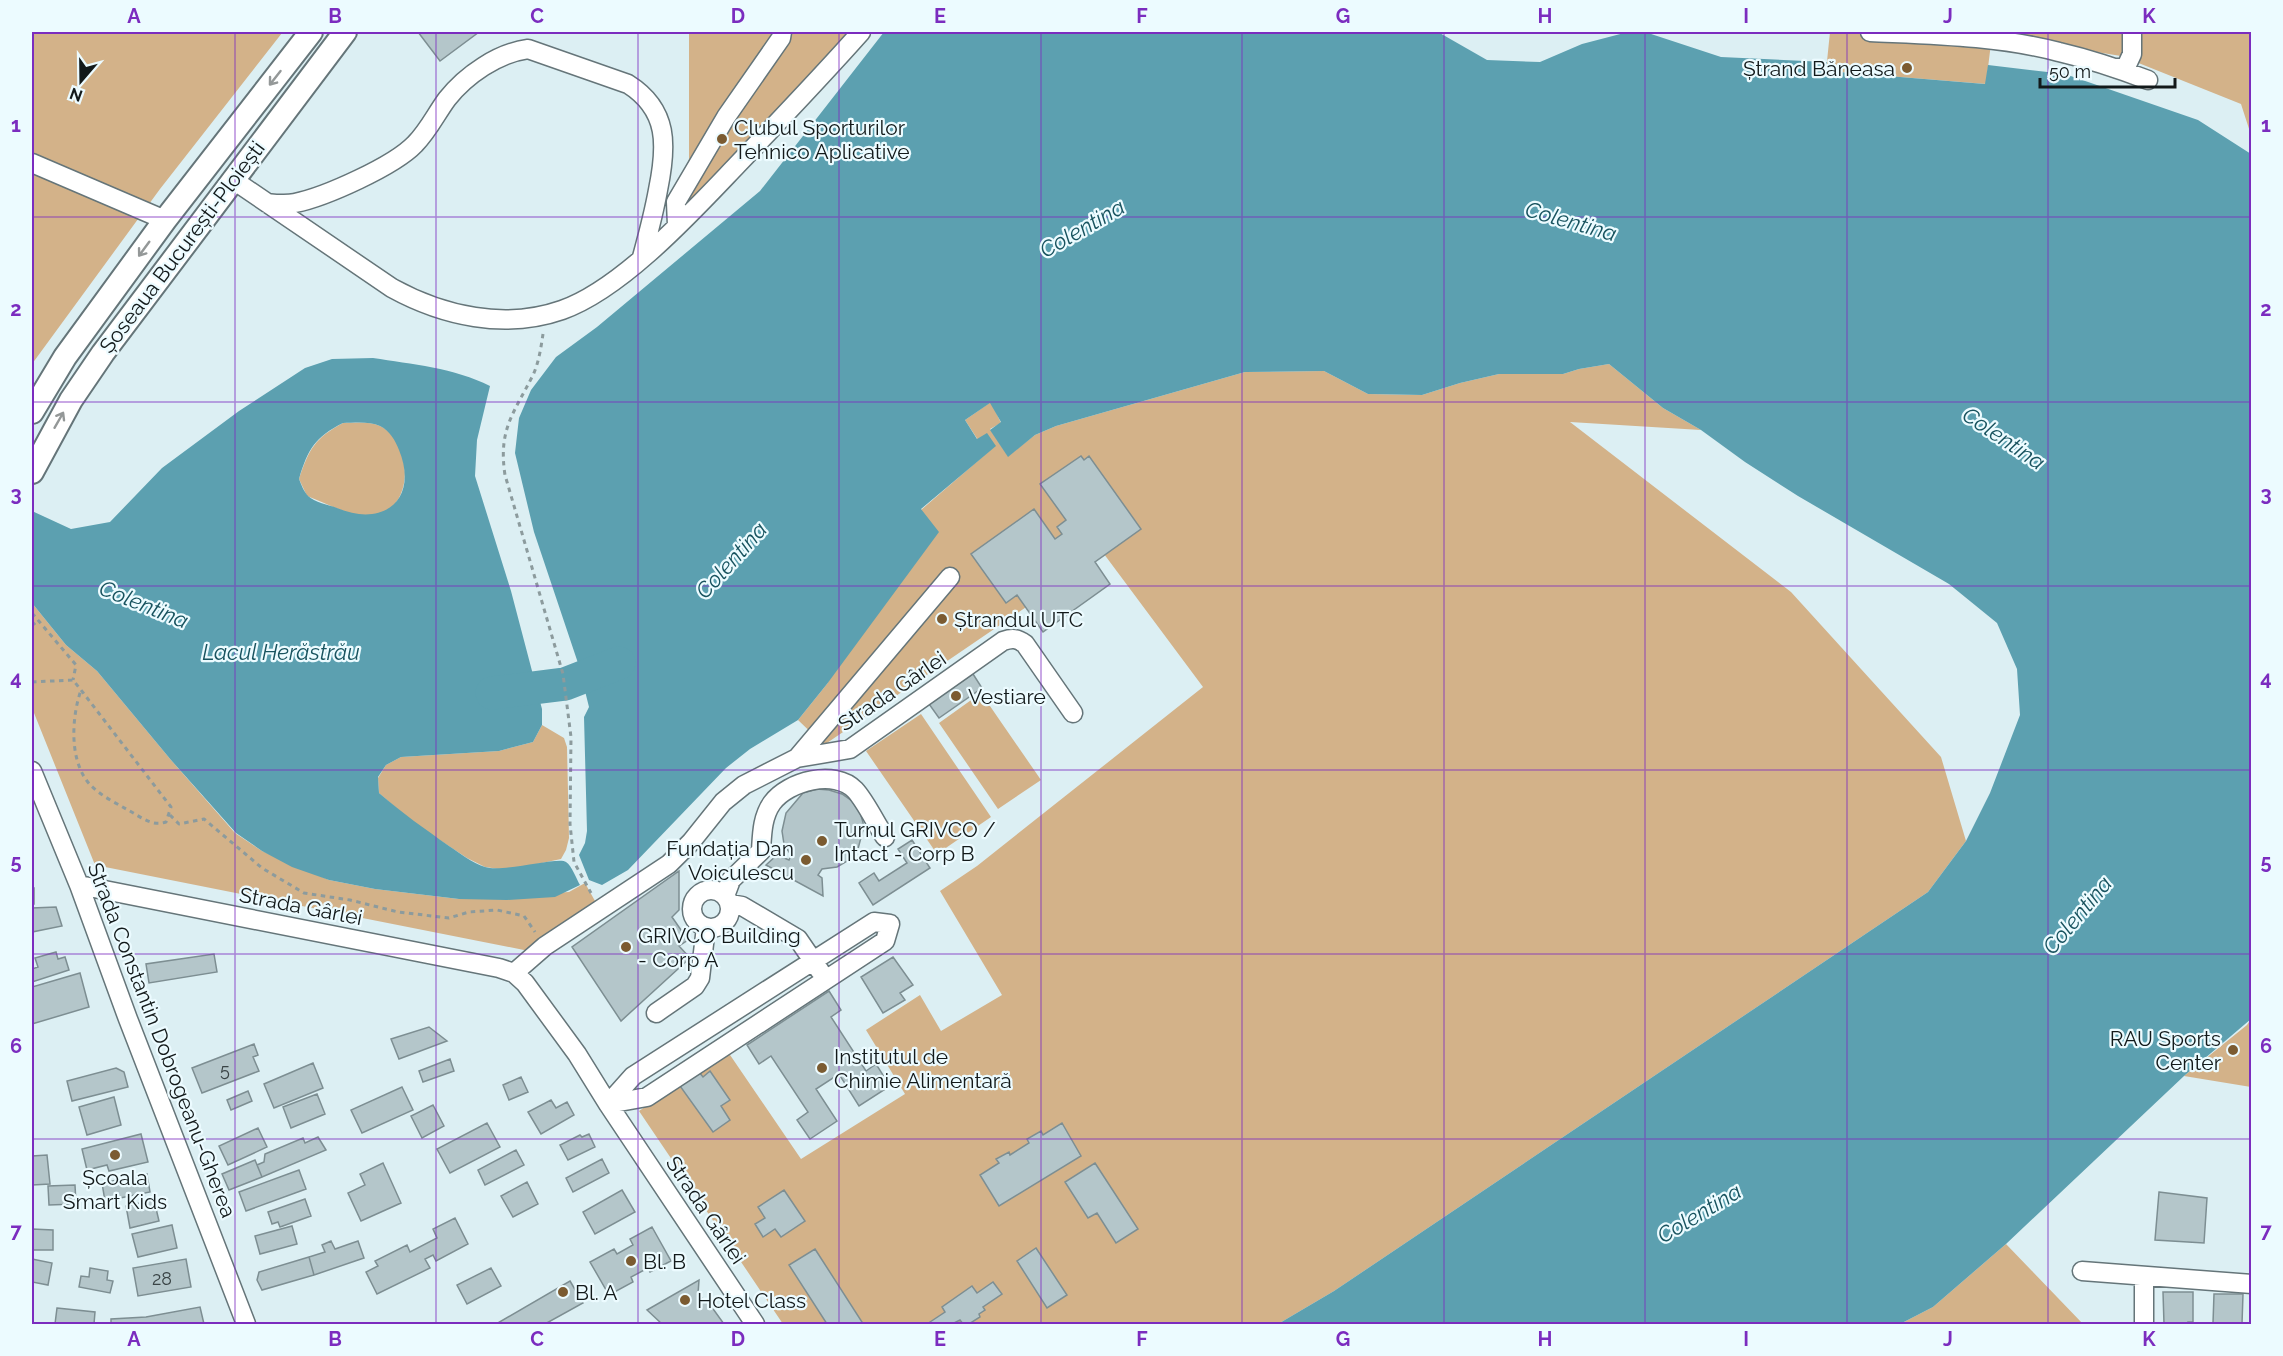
<svg xmlns="http://www.w3.org/2000/svg" width="2283" height="1356" font-family="Raleway,sans-serif">
<style>
.green{fill:#d3b289}
.water{fill:#5ca0b0;fill-rule:evenodd}
.lines{fill:none;stroke-linecap:round;stroke-linejoin:round}
.river{stroke:#5ca0b0;stroke-width:33}
.building{fill:#b4c6ca;stroke:#7d8e92;stroke-width:1.5}
.minor-casing{stroke:#657579;stroke-width:21}
.major-casing{stroke:#657579;stroke-width:26}
.path{stroke:#8c9b9d;stroke-width:3;stroke-dasharray:4.5 4.5;stroke-linecap:butt}
.minor{stroke:#fff;stroke-width:18}
.major{stroke:#fff;stroke-width:22}
.oneway{stroke:#949898}
.grid{fill:none;stroke:#7b2cbf;stroke-width:1.5;stroke-opacity:0.55}
.poi-dot{fill:#7b5b31;stroke:#ecfbff;stroke-width:2}
.labels{text-anchor:middle;dominant-baseline:central;stroke-width:4.5;stroke-linejoin:round;paint-order:stroke}
.number-label{font-size:18px;fill:#3a4446}
.poi-label{font-size:21px;fill:#12191a;stroke:#ecfbff;text-anchor:start}
.street-label{font-size:21px;fill:#12191a;stroke:#ecfbff}
.water-label{font-size:22px;font-style:italic;fill:#18535f;stroke:#ecfbff}
.neatline{fill:none;stroke:#7b2cbf;stroke-width:2}
.grid-label{font-size:20px;text-anchor:middle;font-weight:bold;fill:#7b2cbf}
</style>
<rect width="100%" height="100%" fill="#dceff3"/>
<!-- green -->
<path class="green" d="M 32,32 L 282,33 L 160,189 L 32,364 Z
M 689,32 L 854,32 L 672,225 L 667,209 L 684,176 L 689,159 Z
M 1830,32 L 2251,32 L 2251,135 L 2241,104 L 2121,56 L 1992,35 L 1986,84 L 1826,71 Z
M 1609,364 L 1663,408 L 1701,430 L 1570,422 L 1791,592 L 1941,757 L 1966,841 L 1928,892 L 1334,1291 L 1278,1324 L 783,1324 L 639,1111 L 728,1052 L 801,1159 L 905,1094 L 866,1030 L 920,995 L 941,1031 L 1002,995 L 940,891 L 977,866 L 1203,687 L 1104,554 L 824,745 L 798,720 L 827,684 L 921,510 L 995,446 L 978,440 L 965,420 L 991,402 L 1001,423 L 990,429 L 1008,456 L 1035,435 L 1056,426 L 1245,372 L 1324,371 L 1368,394 L 1422,395 L 1460,383 L 1499,374 L 1563,374 L 1579,369 Z
M 343,423 C 355,423 369,421 380,426 C 415,443 415,516 368,516 C 348,516 326,503 307,496 L 299,479 C 309,449 315,438 343,423 Z
M 32,603 L 66,645 L 97,671 L 171,760 L 235,833 L 262,851 L 329,880 L 375,889 L 459,899 L 569,892 L 585,883 L 600,910 L 529,951 L 95,865 L 32,708 Z
M 981,693 L 1041,780 L 998,809 L 939,723 Z
M 921,714 L 991,817 L 937,854 L 866,751 Z
M 542,725 L 564,738 L 567,747 L 569,838 L 566,850 L 561,859 L 523,867 L 499,869 L 485,867 L 467,858 L 411,821 L 379,793 L 378,778 L 386,765 L 401,757 L 499,751 L 533,742 Z
M 2251,1019 L 2251,1087 L 2184,1076 L 2247,1025 Z
M 2006,1244 L 2083,1324 L 1900,1324 L 1933,1307 Z"/>
<!-- water -->
<path class="water" d="M 884,32 L 1438,32 L 1487,60 L 1540,62 L 1582,44 L 1628,32 L 1645,32 L 1721,57 L 1827,62 L 1827,71 L 1985,84 L 1988,65 L 2065,74 L 2198,120 L 2251,154 L 2251,1019 L 2184,1076 L 2006,1244 L 1933,1307 L 1900,1324 L 1278,1324 L 1334,1291 L 1928,892 L 1966,841 L 1990,793 L 2020,715 L 2017,669 L 1997,623 L 1949,584 L 1798,496 L 1745,462 L 1701,430 L 1663,408 L 1609,364 L 1579,369 L 1563,374 L 1499,374 L 1460,383 L 1422,395 L 1368,394 L 1324,371 L 1245,372 L 1056,426 L 1035,435 L 1008,457 L 990,430 L 1001,422 L 990,403 L 965,420 L 977,439 L 987,433 L 996,446 L 921,509 L 939,532 L 827,684 L 798,720 L 750,749 L 726,768 L 628,870 L 602,885 L 589,880 L 579,855 L 585,843 L 587,831 L 584,717 L 589,707 L 585,691 L 581,690 L 577,674 L 581,672 L 534,532 L 515,453 L 519,418 L 531,390 L 556,357 L 597,327 L 760,191 Z
M 373,358 C 411,364 455,368 490,386 L 477,440 L 475,476 L 511,591 L 542,709 L 542,725 L 533,742 L 499,751 L 401,757 L 386,765 L 378,777 L 379,793 C 402,813 425,829 449,846 C 460,853 472,863 485,867 C 503,873 559,856 566,862 C 572,866 576,878 580,885 L 555,897 L 507,900 L 459,899 L 375,889 L 329,880 L 292,867 L 262,851 L 236,833 L 171,760 L 97,671 L 66,645 L 32,603 L 32,511 L 71,529 L 110,522 L 162,468 L 239,411 L 305,368 L 332,359 ZM 343,423 C 354,423 369,421 380,426 C 390,431 395,440 399,450 C 419,499 384,528 337,508 C 329,505 314,502 308,496 C 304,492 301,484 299,479 C 308,449 315,437 343,423 Z"/>
<g class="lines">
<!-- river -->
<path class="river" d="M 492,693 L 565,684 L 619,663"/>
</g>
<!-- building -->
<path class="building" d="M 418,32 L 479,32 L 440,61 Z
M 1081,456 L 1084,460 L 1089,456 L 1141,529 L 1095,562 L 1110,584 L 1043,632 L 1017,595 L 1006,603 L 971,554 L 1034,509 L 1055,539 L 1062,534 L 1057,527 L 1066,520 L 1040,484 Z
M 973,674 L 982,688 L 939,718 L 929,704 Z
M 817,789 L 829,790 L 842,794 L 852,801 L 860,812 L 864,826 L 858,849 L 849,860 L 837,867 L 822,869 L 818,875 L 822,878 L 823,896 L 766,865 L 777,855 L 789,860 L 791,855 L 784,844 L 782,831 L 786,813 L 803,793 Z
M 912,840 L 930,868 L 873,905 L 859,883 L 874,873 L 879,881 L 907,863 L 898,849 Z
M 679,871 L 679,910 L 672,917 L 688,940 L 679,946 L 690,958 L 621,1021 L 572,947 Z
M 32,888 L 34,888 L 34,904 L 32,904 Z
M 56,907 L 62,926 L 32,932 L 32,908 Z
M 56,952 L 58,959 L 65,957 L 69,970 L 32,982 L 32,969 L 38,967 L 35,958 Z
M 214,954 L 217,972 L 149,983 L 146,964 Z
M 893,957 L 913,985 L 900,993 L 905,1000 L 883,1013 L 861,977 Z
M 80,973 L 89,1007 L 32,1024 L 32,987 Z
M 829,991 L 841,1010 L 831,1017 L 866,1071 L 876,1064 L 890,1086 L 859,1106 L 839,1074 L 816,1089 L 837,1121 L 810,1139 L 797,1120 L 808,1112 L 771,1056 L 759,1064 L 747,1045 Z
M 429,1027 L 447,1041 L 399,1059 L 391,1039 Z
M 254,1044 L 258,1055 L 253,1057 L 259,1071 L 202,1093 L 192,1068 Z
M 450,1059 L 454,1071 L 423,1082 L 419,1071 Z
M 313,1063 L 323,1088 L 274,1108 L 264,1084 Z
M 116,1068 L 124,1072 L 128,1087 L 72,1101 L 67,1081 Z
M 710,1071 L 730,1100 L 721,1106 L 730,1120 L 713,1132 L 680,1086 L 699,1072 L 703,1077 Z
M 521,1077 L 528,1092 L 509,1100 L 503,1085 Z
M 402,1087 L 413,1110 L 362,1133 L 351,1110 Z
M 248,1091 L 252,1101 L 231,1110 L 227,1100 Z
M 317,1094 L 325,1114 L 291,1128 L 283,1107 Z
M 114,1097 L 121,1125 L 87,1135 L 79,1107 Z
M 551,1100 L 556,1108 L 567,1102 L 574,1115 L 541,1134 L 528,1112 Z
M 433,1105 L 444,1126 L 422,1138 L 411,1116 Z
M 487,1123 L 500,1147 L 450,1173 L 437,1149 Z
M 1062,1123 L 1081,1156 L 999,1206 L 980,1175 L 999,1163 L 996,1159 L 1009,1152 L 1010,1155 L 1029,1143 L 1027,1139 L 1041,1131 L 1043,1135 Z
M 258,1128 L 267,1147 L 228,1165 L 219,1146 Z
M 141,1134 L 148,1162 L 109,1171 L 107,1165 L 87,1170 L 82,1149 Z
M 589,1134 L 595,1147 L 568,1160 L 560,1145 L 580,1135 L 582,1137 Z
M 318,1137 L 326,1150 L 262,1177 L 257,1165 L 264,1162 L 265,1154 L 303,1138 L 305,1143 Z
M 516,1150 L 524,1165 L 485,1185 L 478,1170 Z
M 47,1155 L 50,1184 L 32,1185 L 32,1156 Z
M 602,1159 L 609,1173 L 573,1192 L 566,1178 Z
M 255,1160 L 262,1177 L 229,1190 L 222,1174 Z
M 383,1163 L 401,1203 L 361,1221 L 348,1193 L 365,1185 L 360,1174 Z
M 1095,1163 L 1138,1229 L 1116,1243 L 1097,1213 L 1088,1218 L 1065,1182 Z
M 299,1170 L 306,1189 L 246,1211 L 239,1192 Z
M 147,1174 L 150,1192 L 105,1201 L 102,1183 Z
M 527,1182 L 538,1204 L 513,1217 L 501,1196 Z
M 75,1185 L 76,1204 L 49,1205 L 48,1186 Z
M 622,1190 L 635,1212 L 595,1234 L 583,1212 Z
M 784,1190 L 805,1221 L 781,1237 L 775,1229 L 763,1237 L 755,1224 L 765,1218 L 758,1207 Z
M 2159,1192 L 2207,1198 L 2204,1243 L 2155,1240 Z
M 305,1199 L 311,1216 L 280,1227 L 278,1222 L 272,1224 L 268,1212 Z
M 154,1200 L 159,1221 L 130,1228 L 126,1206 Z
M 455,1218 L 468,1244 L 436,1261 L 433,1255 L 425,1259 L 430,1268 L 377,1294 L 366,1272 L 378,1266 L 375,1261 L 407,1245 L 410,1252 L 437,1238 L 433,1229 Z
M 172,1225 L 177,1248 L 138,1257 L 132,1234 Z
M 292,1226 L 297,1244 L 260,1254 L 255,1236 Z
M 652,1227 L 671,1261 L 650,1272 L 648,1268 L 631,1277 L 633,1282 L 609,1295 L 590,1262 L 614,1249 L 617,1254 L 633,1245 L 630,1239 Z
M 32,1229 L 53,1230 L 53,1250 L 32,1250 Z
M 331,1241 L 335,1249 L 358,1241 L 364,1258 L 314,1275 L 309,1257 L 325,1252 L 322,1245 Z
M 1036,1248 L 1067,1295 L 1047,1308 L 1017,1261 Z
M 815,1249 L 862,1322 L 859,1324 L 827,1324 L 789,1265 Z
M 309,1257 L 314,1275 L 262,1290 L 257,1280 L 259,1272 Z
M 32,1259 L 52,1263 L 48,1285 L 32,1282 Z
M 186,1259 L 191,1287 L 138,1296 L 133,1268 Z
M 90,1268 L 108,1271 L 107,1280 L 113,1281 L 110,1293 L 79,1287 L 81,1276 L 89,1277 Z
M 491,1268 L 501,1286 L 467,1304 L 457,1285 Z
M 699,1280 L 698,1294 L 711,1306 L 724,1324 L 662,1324 L 647,1310 Z
M 570,1281 L 583,1303 L 545,1324 L 496,1324 Z
M 993,1282 L 1002,1294 L 983,1307 L 985,1310 L 979,1314 L 980,1317 L 969,1324 L 963,1324 L 960,1320 L 952,1324 L 932,1324 L 930,1322 L 945,1312 L 942,1307 L 972,1286 L 977,1293 Z
M 2163,1292 L 2193,1292 L 2193,1322 L 2188,1322 L 2188,1324 L 2164,1324 Z
M 2214,1294 L 2243,1294 L 2242,1324 L 2213,1323 Z
M 200,1307 L 204,1324 L 111,1324 L 111,1319 L 146,1317 Z
M 57,1308 L 95,1312 L 94,1324 L 55,1324 Z"/>
<g class="lines">
<!-- minor casing -->
<g class="minor-casing">
<path id="minor" d="M 1870,32 C 1933,35 1998,36 2059,52 C 2089,59 2119,69 2148,80
M 2117,68 L 2126,67 L 2132,54 L 2132,32
M 32,163 L 165,220
M 232,179 L 392,288 C 443,316 505,330 562,310 C 622,289 693,211 737,165 C 779,121 821,77 861,32
M 267,203 C 277,204 286,205 295,203 C 325,197 394,166 415,144 C 428,131 436,114 447,99 C 466,75 498,53 528,49 L 628,84 C 669,110 667,146 658,190 C 654,212 648,235 642,257
M 677,225 L 676,202 L 726,117 L 781,38 L 782,32
M 797,758 L 950,577
M 32,771 L 79,885 L 128,1019 L 246,1324
M 79,885 L 499,968 L 514,973 L 525,983 L 577,1054 L 608,1104 L 755,1324
M692 909a19 19 0 1 1 38 0a19 19 0 1 1-38 0Z
M 725,896 L 731,880 L 761,851 C 762,835 762,817 772,803 C 788,781 835,769 855,790 C 866,802 876,824 885,837
M 730,904 L 742,906 L 798,939 L 820,971
M 874,922 L 890,924 L 885,941 L 647,1097 L 608,1104 L 633,1076 Z
M 514,973 L 545,946 L 669,864 L 691,842 L 723,802 L 744,785 L 797,758 L 850,749 L 1003,641 C 1012,638 1017,638 1025,644 L 1073,713
M 656,1013 L 695,986 L 700,978 L 706,927
M 2082,1271 L 2252,1284
M 2144,1276 L 2144,1324"/>
</g>
<!-- major casing -->
<g class="major-casing">
<path id="major" d="M 32,412 L 65,357 L 165,220 L 311,32
M 32,472 L 71,400 L 103,353 L 345,32"/>
</g>
<!-- path -->
<path class="path" d="M 543,334 C 541,347 539,362 533,375 C 514,413 498,429 505,475 L 563,674 L 571,737 L 570,824 L 574,862 L 591,893
M 32,613 L 76,665 L 73,680
M 32,622 L 34,624 L 38,620
M 32,682 L 73,680 L 81,690 L 171,807 L 166,822 C 152,827 141,817 128,810 C 114,802 97,794 87,781 C 69,757 72,716 81,690
M 170,815 L 179,824 L 204,819 L 262,868 L 304,893 L 350,900 L 398,912 L 449,918 L 469,912 L 497,910 L 524,916 L 535,932"/>
<!-- minor -->
<use href="#minor" class="minor"/>
<!-- major -->
<use href="#major" class="major"/>
</g>
<!-- one-way arrows -->
<defs><path id="oneway-shaft" d="M-6 0H5M1.5-3L5.5 0L1.5 3" fill="none" stroke-width="1.6" stroke-linecap="round" stroke-linejoin="round" transform="scale(1.5)"/></defs>
<g class="oneway">
<use href="#oneway-shaft" transform="translate(275 78) rotate(128)"/>
<use href="#oneway-shaft" transform="translate(144 249) rotate(126)"/>
<use href="#oneway-shaft" transform="translate(59 420) rotate(-60)"/>
</g>
<!-- grid -->
<path class="grid" d="M 235,32 L 235,1324M 436,32 L 436,1324M 638,32 L 638,1324M 839,32 L 839,1324M 1041,32 L 1041,1324M 1242,32 L 1242,1324M 1444,32 L 1444,1324M 1645,32 L 1645,1324M 1847,32 L 1847,1324M 2048,32 L 2048,1324M 32,217 L 2252,217M 32,402 L 2252,402M 32,586 L 2252,586M 32,770 L 2252,770M 32,954 L 2252,954M 32,1139 L 2252,1139"/>
<!-- markers -->
<g class="poi-dot">
<circle cx="1907" cy="68" r="6"/>
<circle cx="722" cy="139" r="6"/>
<circle cx="942" cy="619" r="6"/>
<circle cx="956" cy="696" r="6"/>
<circle cx="822" cy="841" r="6"/>
<circle cx="806" cy="860" r="6"/>
<circle cx="626" cy="947" r="6"/>
<circle cx="2233" cy="1050" r="6"/>
<circle cx="822" cy="1068" r="6"/>
<circle cx="115" cy="1155" r="6"/>
<circle cx="631" cy="1261" r="6"/>
<circle cx="563" cy="1292" r="6"/>
<circle cx="685" cy="1300" r="6"/>
</g>
<g class="labels">
<!-- number labels -->
<g class="number-label">
<text x="225" y="1069">5</text>
<text x="162" y="1278">28</text>
</g>
<!-- poi labels -->
<g class="poi-label">
<text x="1895" y="68" text-anchor="end">Ștrand Băneasa</text>
<text x="734" y="127">Clubul Sporturilor<tspan x="734" dy="24">Tehnico Aplicative</tspan></text>
<text x="954" y="619">Ștrandul UTC</text>
<text x="968" y="696">Vestiare</text>
<text x="834" y="829">Turnul GRIVCO /<tspan x="834" dy="24">Intact - Corp B</tspan></text>
<text x="794" y="848" text-anchor="end">Fundația Dan<tspan x="794" dy="24">Voiculescu</tspan></text>
<text x="638" y="935">GRIVCO Building<tspan x="638" dy="24">- Corp A</tspan></text>
<text x="2221" y="1038" text-anchor="end">RAU Sports<tspan x="2221" dy="24">Center</tspan></text>
<text x="834" y="1056">Institutul de<tspan x="834" dy="24">Chimie Alimentară</tspan></text>
<text x="115" y="1177" text-anchor="middle">Școala<tspan x="115" dy="24">Smart Kids</tspan></text>
<text x="643" y="1261">Bl. B</text>
<text x="575" y="1292">Bl. A</text>
<text x="697" y="1300">Hotel Class</text>
</g>
<!-- street labels -->
<g class="street-label">
<text transform="translate(182 247) rotate(-53)">Șoseaua București-Ploiești</text>
<text transform="translate(892 691) rotate(-34)">Strada Gârlei</text>
<text transform="translate(301 906) rotate(11)">Strada Gârlei</text>
<text transform="translate(162 1040) rotate(69)">Strada Constantin Dobrogeanu-Gherea</text>
<text transform="translate(706 1210) rotate(56)">Strada Gârlei</text>
</g>
<!-- water labels -->
<g class="water-label">
<text transform="translate(1571 221) rotate(16)">Colentina</text>
<text transform="translate(1082 228) rotate(-30)">Colentina</text>
<text transform="translate(2004 438) rotate(34)">Colentina</text>
<text transform="translate(731 560) rotate(-48)">Colentina</text>
<text transform="translate(144 604) rotate(22)">Colentina</text>
<text x="281" y="652">Lacul Herăstrău</text>
<text transform="translate(2077 915) rotate(-50)">Colentina</text>
<text transform="translate(1699 1213) rotate(-31)">Colentina</text>
</g>
</g>
<!-- border -->
<rect width="2283" height="1356" fill="none" stroke="#ecfbff" stroke-width="66"/>
<!-- north arrow -->
<g transform="translate(81 81) rotate(200)" stroke="#ecfbff" stroke-width="4.5" paint-order="stroke">
<path d="M0-4.5L10 22L0 15L-10 22Z" fill="#12191a"/>
<text y="-9" font-size="16" font-weight="bold" text-anchor="middle" fill="#12191a">N</text>
</g>
<!-- scale -->
<path d="M2040 78v9h135v-9" fill="none" stroke="#12191a" stroke-width="3"/>
<text x="2049" y="78" font-size="18" fill="#12191a" stroke="#ecfbff" stroke-width="4.5" paint-order="stroke">50 m</text>
<rect x="33" y="33" width="2217" height="1290" class="neatline"/>
<g class="grid-label">
<text x="134" y="23">A</text>
<text x="335" y="23">B</text>
<text x="537" y="23">C</text>
<text x="738" y="23">D</text>
<text x="940" y="23">E</text>
<text x="1142" y="23">F</text>
<text x="1343" y="23">G</text>
<text x="1545" y="23">H</text>
<text x="1746" y="23">I</text>
<text x="1948" y="23">J</text>
<text x="2149" y="23">K</text>
<text x="16" y="132">1</text>
<text x="2266" y="132">1</text>
<text x="16" y="316">2</text>
<text x="2266" y="316">2</text>
<text x="16" y="501">3</text>
<text x="2266" y="501">3</text>
<text x="16" y="685">4</text>
<text x="2266" y="685">4</text>
<text x="16" y="869">5</text>
<text x="2266" y="869">5</text>
<text x="16" y="1053">6</text>
<text x="2266" y="1053">6</text>
<text x="16" y="1238">7</text>
<text x="2266" y="1238">7</text>
<text x="134" y="1346">A</text>
<text x="335" y="1346">B</text>
<text x="537" y="1346">C</text>
<text x="738" y="1346">D</text>
<text x="940" y="1346">E</text>
<text x="1142" y="1346">F</text>
<text x="1343" y="1346">G</text>
<text x="1545" y="1346">H</text>
<text x="1746" y="1346">I</text>
<text x="1948" y="1346">J</text>
<text x="2149" y="1346">K</text>
</g>
</svg>
